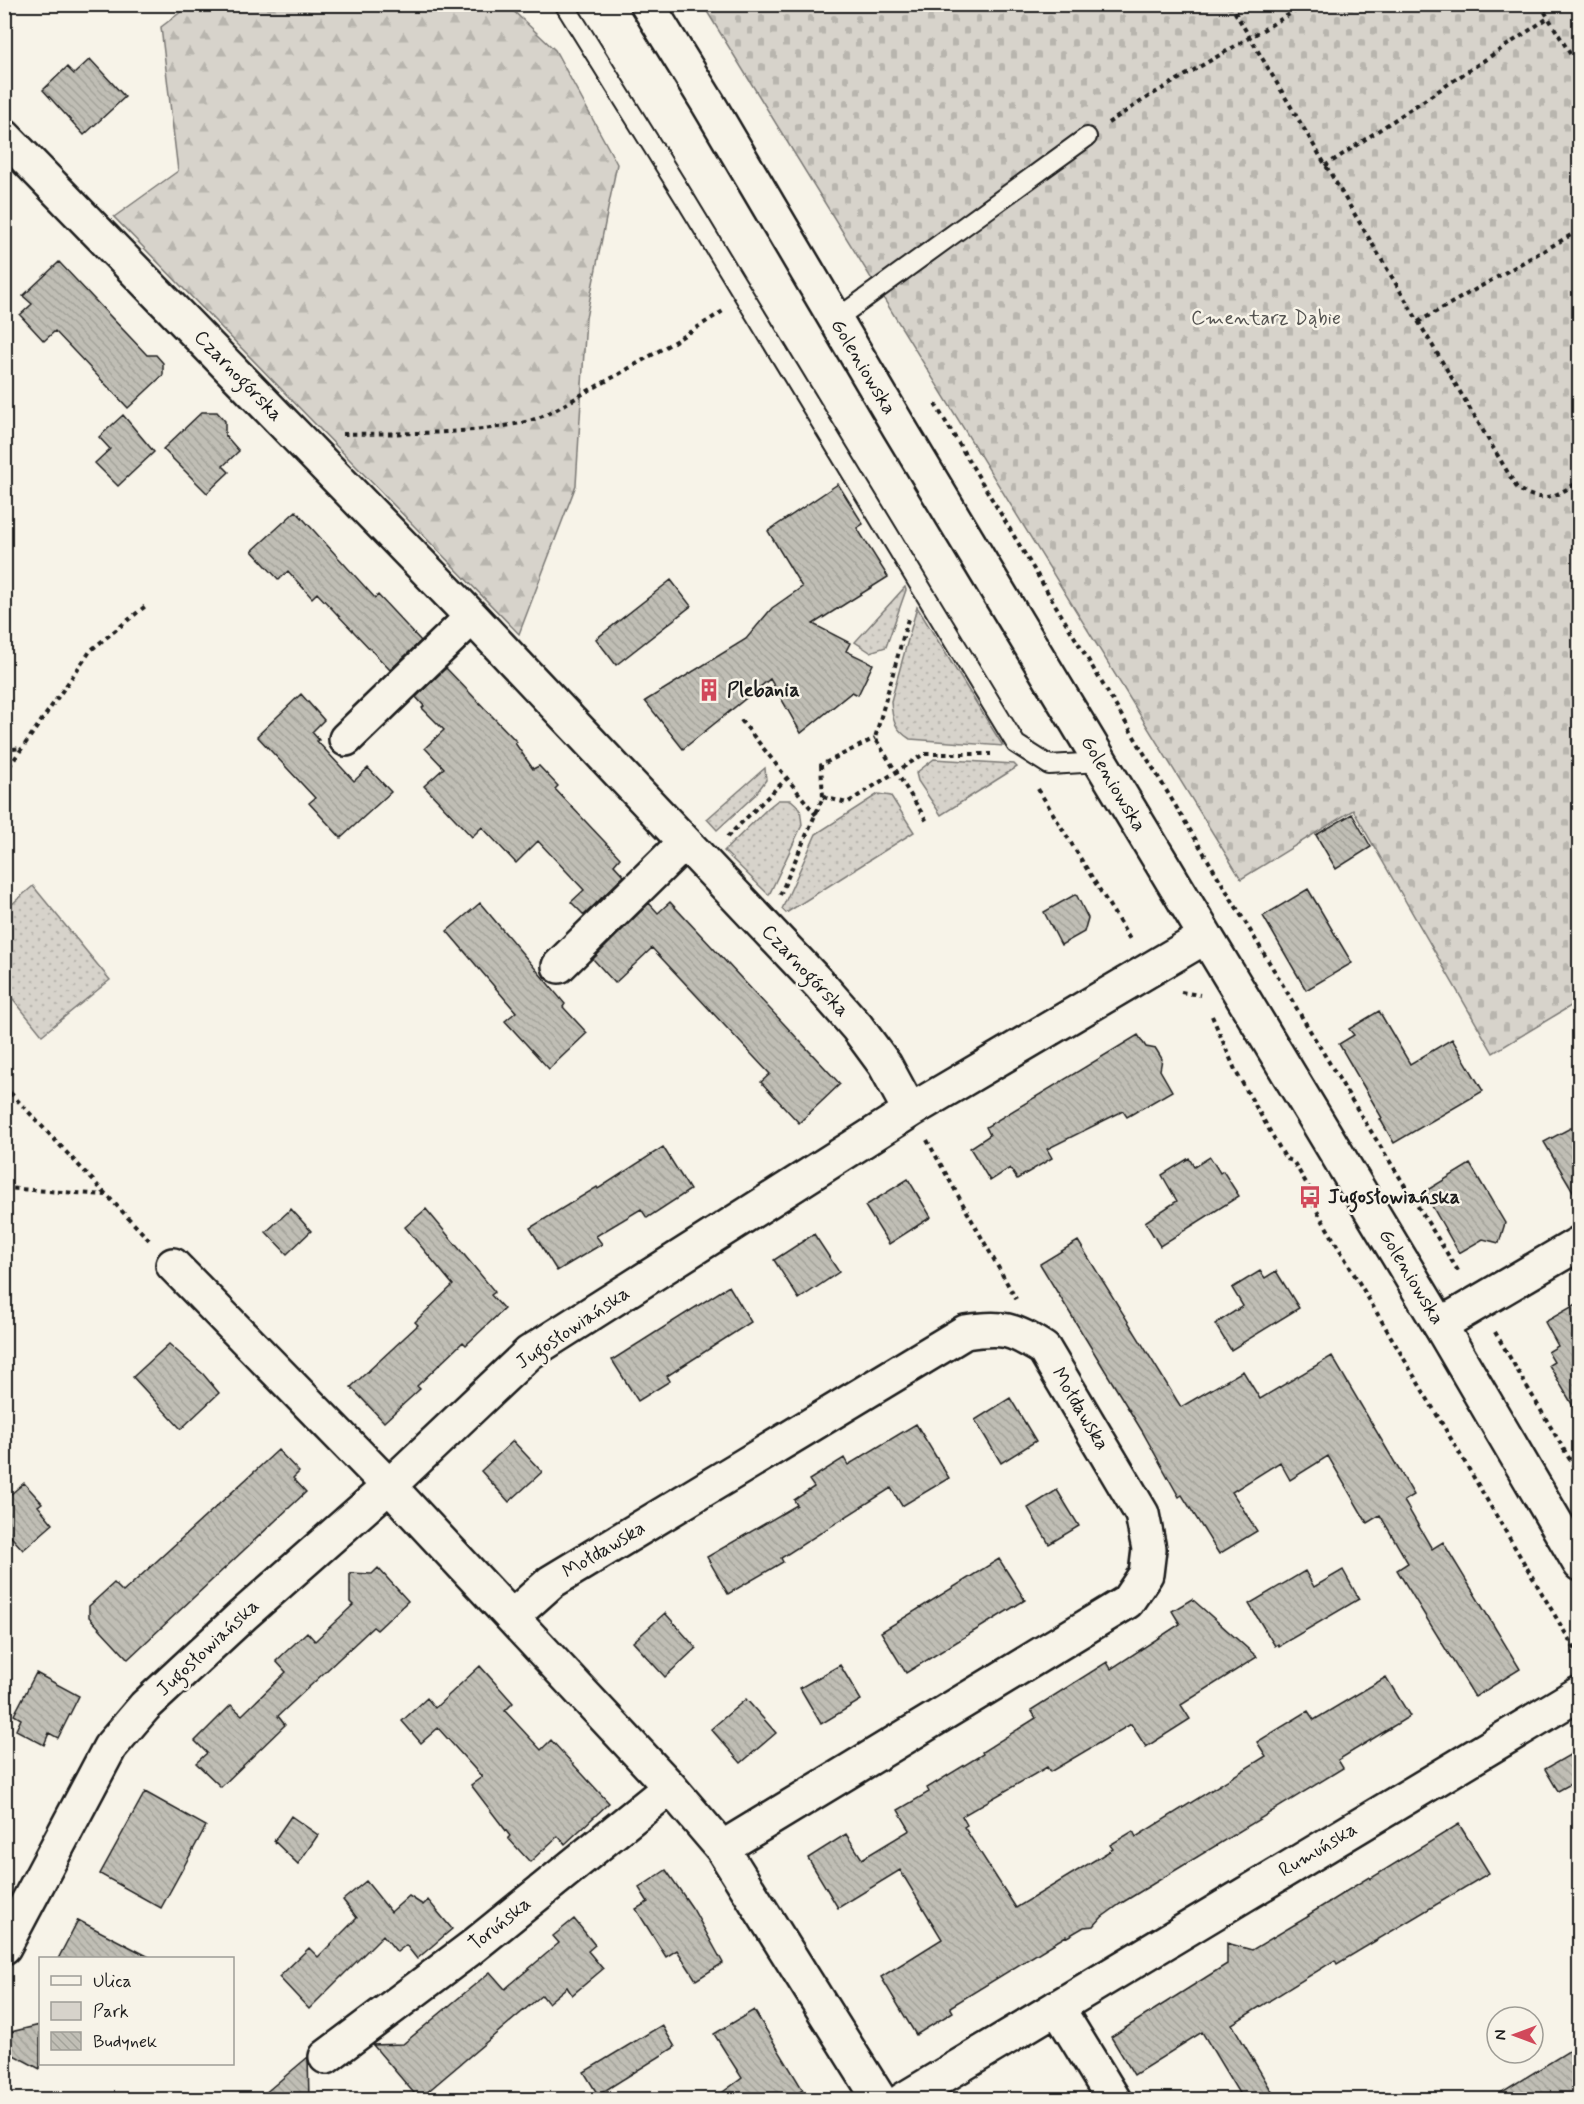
<svg xmlns="http://www.w3.org/2000/svg" width="1584" height="2104" font-family="Mynerve,sans-serif">
<style>
.green{fill:url(#green-dots);stroke:#7a7874;stroke-width:1.5}
.forest{fill:url(#forest-firs);stroke:#7a7874;stroke-width:1.5}
.cemetery{fill:url(#cemetery-stones);stroke:#7a7874;stroke-width:1.5}
.building{fill:url(#building-back-hatch);stroke:#1c1c1c;stroke-width:1.5}
.lines{fill:none;stroke-linecap:round;stroke-linejoin:round}
.lane-casing{stroke:#1c1c1c;stroke-width:22}
.street-casing{stroke:#1c1c1c;stroke-width:38}
.secondary-casing{stroke:#1c1c1c;stroke-width:38}
.path{stroke:#1c1c1c;stroke-width:4;stroke-dasharray:4.5 4.5;stroke-linecap:butt}
.lane{stroke:#f7f3e8;stroke-width:18}
.street{stroke:#f7f3e8;stroke-width:33}
.secondary{stroke:#f7f3e8;stroke-width:33}
.labels{text-anchor:middle;dominant-baseline:central;stroke-width:5;stroke-linejoin:round;paint-order:stroke}
.park-label{font-size:20px;fill:#545351;stroke:#f7f3e8}
.street-label{font-size:20px;fill:#1c1c1c;stroke:#f7f3e8}
.poi-label{font-size:20px;font-weight:bold;fill:#1c1c1c;stroke:#f7f3e8;text-anchor:start}
</style>
<defs>
<pattern id="green-dots" width="8" height="8" patternUnits="userSpaceOnUse" patternTransform="scale(1.5)"><rect width="8" height="8" fill="#d7d3cb"/><path d="M2 2h.1M6 6h.1" fill="none" stroke="#b8b5ae" stroke-width="1.8" stroke-linecap="round"/></pattern>
<pattern id="forest-firs" width="22" height="20" patternUnits="userSpaceOnUse" patternTransform="scale(1.5)"><rect width="22" height="20" fill="#d7d3cb"/><path d="M5 1l3.5 6h-7zM16 11l3.5 6h-7z" fill="#b8b5ae"/></pattern>
<pattern id="cemetery-stones" width="16" height="16" patternUnits="userSpaceOnUse" patternTransform="scale(1.5)"><rect width="16" height="16" fill="#d7d3cb"/><path d="M2 7V4a2 2 0 0 1 4 0v3zM10 15v-3a2 2 0 0 1 4 0v3z" fill="#b8b5ae"/></pattern>
<pattern id="building-back-hatch" width="6" height="6" patternUnits="userSpaceOnUse" patternTransform="scale(1.5)"><rect width="6" height="6" fill="#c0beb5"/><path d="M-1 5l2 2M0 0l6 6M5-1l2 2" fill="none" stroke="#a4a39b"/></pattern>
</defs>
<rect width="100%" height="100%" fill="#f7f3e8"/>
<filter id="ink" filterUnits="userSpaceOnUse"><feTurbulence type="fractalNoise" baseFrequency=".0167" numOctaves="2"/><feDisplacementMap in="SourceGraphic" scale="12" xChannelSelector="R" yChannelSelector="G"/><feConvolveMatrix kernelMatrix="1 2 1 2 8 2 1 2 1" color-interpolation-filters="sRGB"/></filter>
<g filter="url(#ink)">
<!-- green -->
<path class="green" d="M 905,587 L 906,590 L 886,647 L 870,652 L 855,642 Z
M 917,607 L 1003,746 L 910,739 C 894,729 892,719 891,701 Z
M 934,759 L 1014,764 L 1017,767 L 941,815 L 918,781 L 916,773 Z
M 765,768 L 766,780 L 755,795 L 717,830 L 707,819 Z
M 878,794 L 891,796 L 914,832 L 786,913 L 782,909 L 816,834 Z
M 778,800 L 791,800 L 800,808 L 802,825 L 769,895 L 724,851 L 768,808 Z
M 33,886 L 110,980 L 42,1035 L 5,989 L 5,910 Z"/>
<!-- forest -->
<path class="forest" d="M 190,5 L 507,5 L 555,50 L 617,164 L 586,318 L 576,485 L 519,634 L 114,217 L 178,171 L 161,27 Z"/>
<!-- cemetery -->
<path class="cemetery" d="M 703,5 L 1579,5 L 1579,1001 L 1493,1053 L 1353,810 L 1241,879 Z"/>
<!-- building -->
<path class="building" d="M 90,59 L 125,97 L 84,135 L 43,90 L 67,67 L 74,74 Z
M 59,262 L 147,355 L 156,355 L 163,363 L 163,375 L 128,408 L 55,331 L 44,341 L 20,315 L 32,304 L 23,296 Z
M 202,412 L 217,412 L 225,421 L 225,435 L 239,451 L 223,466 L 229,472 L 207,493 L 163,449 Z
M 123,415 L 154,452 L 118,486 L 95,463 L 110,449 L 99,437 Z
M 838,484 L 863,524 L 857,528 L 888,577 L 813,624 L 850,643 L 846,651 L 873,664 L 858,695 L 852,692 L 801,733 L 770,679 L 683,749 L 645,701 L 746,639 L 772,608 L 802,587 L 768,531 Z
M 296,511 L 375,598 L 378,595 L 421,641 L 390,670 L 317,593 L 312,598 L 288,571 L 279,580 L 252,551 Z
M 671,580 L 691,606 L 616,665 L 596,639 Z
M 446,668 L 517,742 L 515,743 L 533,769 L 539,766 L 558,786 L 555,789 L 620,858 L 614,865 L 624,876 L 584,915 L 571,902 L 584,890 L 538,841 L 516,863 L 482,827 L 472,837 L 424,786 L 444,768 L 425,748 L 444,730 L 422,708 L 424,706 L 416,697 Z
M 301,694 L 324,720 L 312,732 L 319,740 L 317,741 L 354,781 L 368,768 L 391,792 L 341,838 L 309,803 L 315,798 L 257,736 Z
M 1352,814 L 1371,847 L 1336,869 L 1316,835 Z
M 1308,889 L 1352,963 L 1306,990 L 1263,916 Z
M 1076,894 L 1088,918 L 1084,932 L 1061,945 L 1044,912 Z
M 670,902 L 840,1084 L 799,1123 L 761,1082 L 770,1074 L 652,948 L 615,983 L 593,959 L 649,903 L 658,913 Z
M 480,903 L 565,1004 L 563,1007 L 587,1033 L 549,1069 L 505,1021 L 516,1012 L 447,931 Z
M 1379,1011 L 1410,1064 L 1452,1039 L 1483,1091 L 1394,1143 L 1380,1119 L 1382,1118 L 1339,1044 L 1354,1035 L 1349,1029 Z
M 1138,1035 L 1146,1047 L 1156,1049 L 1162,1059 L 1160,1070 L 1172,1091 L 1127,1117 L 1123,1111 L 1047,1149 L 1052,1158 L 1017,1179 L 1010,1168 L 990,1181 L 970,1148 L 990,1135 L 986,1127 Z
M 1580,1123 L 1580,1203 L 1544,1142 Z
M 663,1147 L 690,1190 L 647,1218 L 641,1209 L 596,1236 L 602,1244 L 557,1271 L 530,1228 L 597,1187 L 598,1189 Z
M 1210,1157 L 1220,1173 L 1223,1171 L 1239,1196 L 1160,1246 L 1145,1222 L 1177,1201 L 1162,1175 L 1189,1158 L 1194,1167 Z
M 1470,1164 L 1505,1223 L 1499,1243 L 1483,1239 L 1459,1253 L 1424,1192 Z
M 908,1179 L 931,1217 L 889,1244 L 865,1206 Z
M 291,1209 L 311,1231 L 287,1254 L 266,1232 Z
M 426,1209 L 495,1292 L 491,1295 L 504,1309 L 466,1345 L 463,1342 L 417,1386 L 420,1389 L 384,1422 L 351,1387 L 418,1325 L 415,1322 L 453,1285 L 405,1227 Z
M 814,1234 L 839,1272 L 799,1299 L 774,1260 Z
M 1078,1241 L 1181,1407 L 1243,1371 L 1260,1399 L 1332,1356 L 1414,1495 L 1404,1501 L 1432,1549 L 1443,1542 L 1520,1669 L 1475,1697 L 1397,1570 L 1408,1563 L 1380,1515 L 1367,1523 L 1328,1456 L 1290,1480 L 1280,1462 L 1232,1492 L 1257,1531 L 1219,1554 L 1182,1495 L 1179,1497 L 1142,1431 L 1040,1264 Z
M 1260,1271 L 1265,1278 L 1276,1271 L 1299,1308 L 1231,1350 L 1215,1324 L 1243,1306 L 1232,1288 Z
M 729,1286 L 751,1322 L 667,1376 L 670,1381 L 638,1401 L 612,1360 Z
M 1580,1302 L 1580,1418 L 1549,1365 L 1554,1362 L 1548,1352 L 1558,1346 L 1545,1322 Z
M 169,1344 L 203,1374 L 219,1393 L 181,1429 L 133,1377 Z
M 1010,1398 L 1036,1441 L 1001,1463 L 975,1420 Z
M 916,1424 L 949,1478 L 902,1506 L 891,1488 L 781,1558 L 783,1562 L 728,1594 L 707,1557 L 797,1505 L 794,1500 L 814,1487 L 809,1480 L 844,1458 L 848,1465 Z
M 513,1441 L 542,1472 L 509,1502 L 481,1471 Z
M 278,1450 L 299,1472 L 293,1478 L 306,1492 L 128,1659 L 89,1617 L 89,1606 L 114,1583 L 123,1592 Z
M 24,1483 L 42,1503 L 38,1506 L 53,1524 L 23,1550 L 4,1529 L 4,1500 Z
M 1057,1490 L 1079,1526 L 1049,1544 L 1028,1508 Z
M 999,1559 L 1025,1600 L 906,1673 L 881,1632 Z
M 378,1568 L 408,1601 L 377,1630 L 373,1627 L 278,1716 L 285,1725 L 221,1787 L 196,1763 L 207,1753 L 195,1741 L 231,1705 L 242,1715 L 286,1672 L 276,1661 L 307,1632 L 315,1641 L 353,1605 L 350,1602 L 350,1573 L 372,1574 Z
M 1343,1570 L 1359,1599 L 1279,1646 L 1278,1644 L 1275,1646 L 1249,1604 L 1305,1571 L 1314,1587 Z
M 1192,1599 L 1257,1657 L 1181,1705 L 1190,1719 L 1146,1747 L 1131,1724 L 1050,1772 L 1047,1767 L 962,1816 L 967,1825 L 964,1827 L 1016,1908 L 1113,1849 L 1110,1845 L 1133,1831 L 1136,1837 L 1266,1756 L 1257,1742 L 1308,1711 L 1314,1720 L 1386,1677 L 1410,1716 L 1338,1760 L 1343,1768 L 1120,1904 L 1102,1917 L 1094,1926 L 1084,1927 L 1067,1937 L 1066,1936 L 950,2007 L 953,2012 L 916,2035 L 881,1977 L 942,1939 L 900,1870 L 838,1908 L 808,1858 L 846,1834 L 862,1859 L 910,1830 L 898,1810 L 929,1792 L 927,1788 L 983,1754 L 982,1752 L 1036,1718 L 1031,1710 L 1107,1662 L 1111,1669 L 1180,1624 L 1172,1611 Z
M 665,1613 L 696,1648 L 665,1677 L 633,1642 Z
M 840,1665 L 861,1700 L 821,1724 L 800,1688 Z
M 480,1666 L 513,1703 L 505,1711 L 541,1750 L 551,1740 L 609,1803 L 565,1844 L 558,1836 L 530,1862 L 508,1838 L 510,1836 L 471,1785 L 482,1777 L 438,1728 L 421,1743 L 402,1721 L 427,1698 L 435,1708 Z
M 36,1673 L 79,1696 L 58,1738 L 49,1733 L 44,1745 L 16,1730 L 21,1719 L 14,1715 Z
M 746,1699 L 776,1733 L 741,1763 L 711,1729 Z
M 1580,1749 L 1580,1779 L 1558,1791 L 1545,1769 Z
M 145,1792 L 206,1826 L 161,1908 L 100,1874 Z
M 291,1816 L 318,1835 L 298,1864 L 274,1841 Z
M 1459,1824 L 1489,1873 L 1337,1964 L 1335,1960 L 1232,2024 L 1277,2100 L 1243,2100 L 1202,2032 L 1134,2075 L 1111,2037 L 1227,1964 L 1227,1943 L 1252,1950 L 1309,1916 L 1308,1915 L 1369,1877 L 1370,1879 Z
M 666,1870 L 693,1909 L 723,1963 L 696,1980 L 677,1950 L 666,1957 L 636,1909 L 648,1902 L 639,1888 Z
M 366,1881 L 391,1912 L 409,1896 L 423,1905 L 428,1900 L 452,1929 L 417,1959 L 406,1945 L 397,1952 L 383,1935 L 309,2009 L 279,1977 L 309,1948 L 318,1957 L 357,1918 L 343,1900 Z
M 574,1919 L 595,1945 L 588,1951 L 603,1969 L 572,1995 L 567,1987 L 548,2003 L 542,1995 L 419,2099 L 373,2045 L 403,2044 L 490,1972 L 505,1989 L 559,1943 L 553,1936 Z
M 78,1920 L 153,1959 L 58,1959 Z
M 754,2010 L 803,2090 L 786,2100 L 712,2100 L 742,2078 L 714,2034 Z
M 40,2025 L 40,2069 L 4,2050 L 11,2032 Z
M 662,2025 L 675,2047 L 598,2095 L 584,2072 Z
M 1580,2044 L 1580,2100 L 1489,2100 Z
M 308,2057 L 309,2100 L 257,2100 Z"/>
<g class="lines">
<!-- lane casing -->
<g class="lane-casing">
<path id="lane" d="M 564,4 L 684,197 L 1016,744 L 1049,765 L 1100,762
M 835,320 L 1087,137"/>
</g>
<!-- street casing -->
<g class="street-casing">
<path id="street" d="M 4,136 L 472,617 L 821,986 L 857,1027 L 885,1065 L 910,1111
M 346,739 L 472,617
M 559,966 L 684,843
M 173,1265 L 389,1486 L 670,1787 L 722,1848 L 880,2100
M 1440,1325 L 1580,1243
M 512,1617 L 551,1582 L 965,1332 C 1003,1326 1012,1329 1044,1349 L 1142,1514 L 1149,1549 L 1146,1574 L 1127,1602 L 722,1848
M 4,1947 L 110,1747 L 145,1706 L 243,1615 L 389,1486 L 529,1353 L 910,1111 L 1205,937
M 1057,2007 L 1114,2100
M 326,2057 L 471,1948 L 670,1787
M 903,2100 L 1580,1693"/>
</g>
<!-- secondary casing -->
<g class="secondary-casing">
<path id="secondary" d="M 647,4 L 708,103 L 899,427 L 1440,1325 L 1580,1564"/>
</g>
<!-- path -->
<path class="path" d="M 1230,4 L 1517,488 C 1543,505 1556,496 1580,481
M 1540,4 L 1580,70
M 1108,123 L 1148,97 L 1307,4
M 1325,166 L 1548,18
M 1418,322 L 1580,230
M 935,404 L 1354,1104 L 1460,1274
M 343,434 C 402,433 468,435 525,422 C 546,417 567,403 586,392 C 633,367 678,340 723,311
M 908,619 L 875,738 L 928,823
M 741,720 L 816,815
M 4,750 L 22,748
M 4,774 L 91,650 L 148,604
M 1038,789 L 1131,941
M 823,797 L 847,803 L 924,754 L 991,754
M 727,837 L 786,779
M 780,895 L 823,797 L 821,765 L 875,738
M 1181,992 L 1200,995
M 1212,1016 L 1236,1072 L 1286,1159 L 1293,1161 L 1311,1191 L 1314,1206 L 1580,1658
M 4,1086 L 150,1241
M 927,1140 L 1016,1299
M 4,1188 L 106,1195
M 1495,1332 L 1580,1477"/>
<!-- lane -->
<use href="#lane" class="lane"/>
<!-- street -->
<use href="#street" class="street"/>
<!-- secondary -->
<use href="#secondary" class="secondary"/>
</g>
</g>
<!-- icons -->
<defs>
<g id="building-bare" transform="scale(1.8)"><path d="M-4-6H4V6H1V3H-1V6H-4ZM-2.5-4.3h1.7v1.8h-1.7ZM.8-4.3h1.7v1.8H.8ZM-2.5-1h1.7V.8h-1.7ZM.8-1h1.7V.8H.8Z" fill="#d1495b" stroke="#f7f3e8" stroke-width="2.5" paint-order="stroke"/></g>
<g id="bus-bare" transform="scale(1.8)"><path d="M-5-6H5V4H4V6H2V4H-2V6H-4V4H-5ZM-3.5-4V0h7V-4ZM-3.5 1.2v1.5H-2V1.2ZM2 1.2v1.5H3.5V1.2Z" fill="#d1495b" stroke="#f7f3e8" stroke-width="2.5" paint-order="stroke"/></g>
</defs>
<g fill-rule="evenodd">
<use href="#building-bare" x="709" y="690"/>
<use href="#bus-bare" x="1310" y="1197"/>
</g>
<g class="labels">
<!-- park labels -->
<g class="park-label">
<text x="1266" y="318">Cmentarz Dąbie</text>
</g>
<!-- street labels -->
<g class="street-label">
<text transform="translate(863 367) rotate(59)">Goleniowska</text>
<text transform="translate(238 376) rotate(46)">Czarnogórska</text>
<text transform="translate(1113 784) rotate(59)">Goleniowska</text>
<text transform="translate(805 971) rotate(47)">Czarnogórska</text>
<text transform="translate(1411 1277) rotate(59)">Goleniowska</text>
<text transform="translate(573 1328) rotate(-34)">Jugosłowiańska</text>
<text transform="translate(1080 1409) rotate(59)">Mołdawska</text>
<text transform="translate(604 1550) rotate(-31)">Mołdawska</text>
<text transform="translate(208 1648) rotate(-43)">Jugosłowiańska</text>
<text transform="translate(1318 1850) rotate(-31)">Rumuńska</text>
<text transform="translate(500 1924) rotate(-39)">Toruńska</text>
</g>
<!-- poi labels -->
<g class="poi-label">
<text x="727" y="690">Plebania</text>
<text x="1328" y="1197">Jugosłowiańska</text>
</g>
</g>
<!-- margin -->
<rect width="1584" height="2104" fill="none" stroke="#f7f3e8" stroke-width="24"/>
<rect x="12" y="12" width="1560" height="2080" fill="none" stroke="#1c1c1c" stroke-width="2" filter="url(#ink)"/>
<!-- legend -->
<rect x="39" y="1957" width="195" height="108" fill="#f7f3e8" stroke="#9f9d96" stroke-width="1.5"/>
<rect x="51" y="1976" width="30" height="9" fill="#f7f3e8" stroke="#9f9d96" stroke-width="1.5"/>
<text x="93" y="1987" font-size="18" fill="#1c1c1c">Ulica</text>
<rect x="51" y="2002" width="30" height="18" fill="#d7d3cb" stroke="#9f9d96" stroke-width="1.5"/>
<text x="93" y="2017" font-size="18" fill="#1c1c1c">Park</text>
<rect x="51" y="2032" width="30" height="18" fill="url(#building-back-hatch)" stroke="#9f9d96" stroke-width="1.5"/>
<text x="93" y="2047" font-size="18" fill="#1c1c1c">Budynek</text>
<!-- north arrow -->
<g transform="translate(1515 2035) rotate(270)"><circle r="28" fill="#f7f3e8" stroke="#9f9d96" stroke-width="1.5"/>
<path d="M0-4.5L10 22L0 15L-10 22Z" fill="#d1495b"/>
<text y="-9" font-size="16" font-weight="bold" text-anchor="middle" fill="#1c1c1c">N</text>
</g>
</svg>
